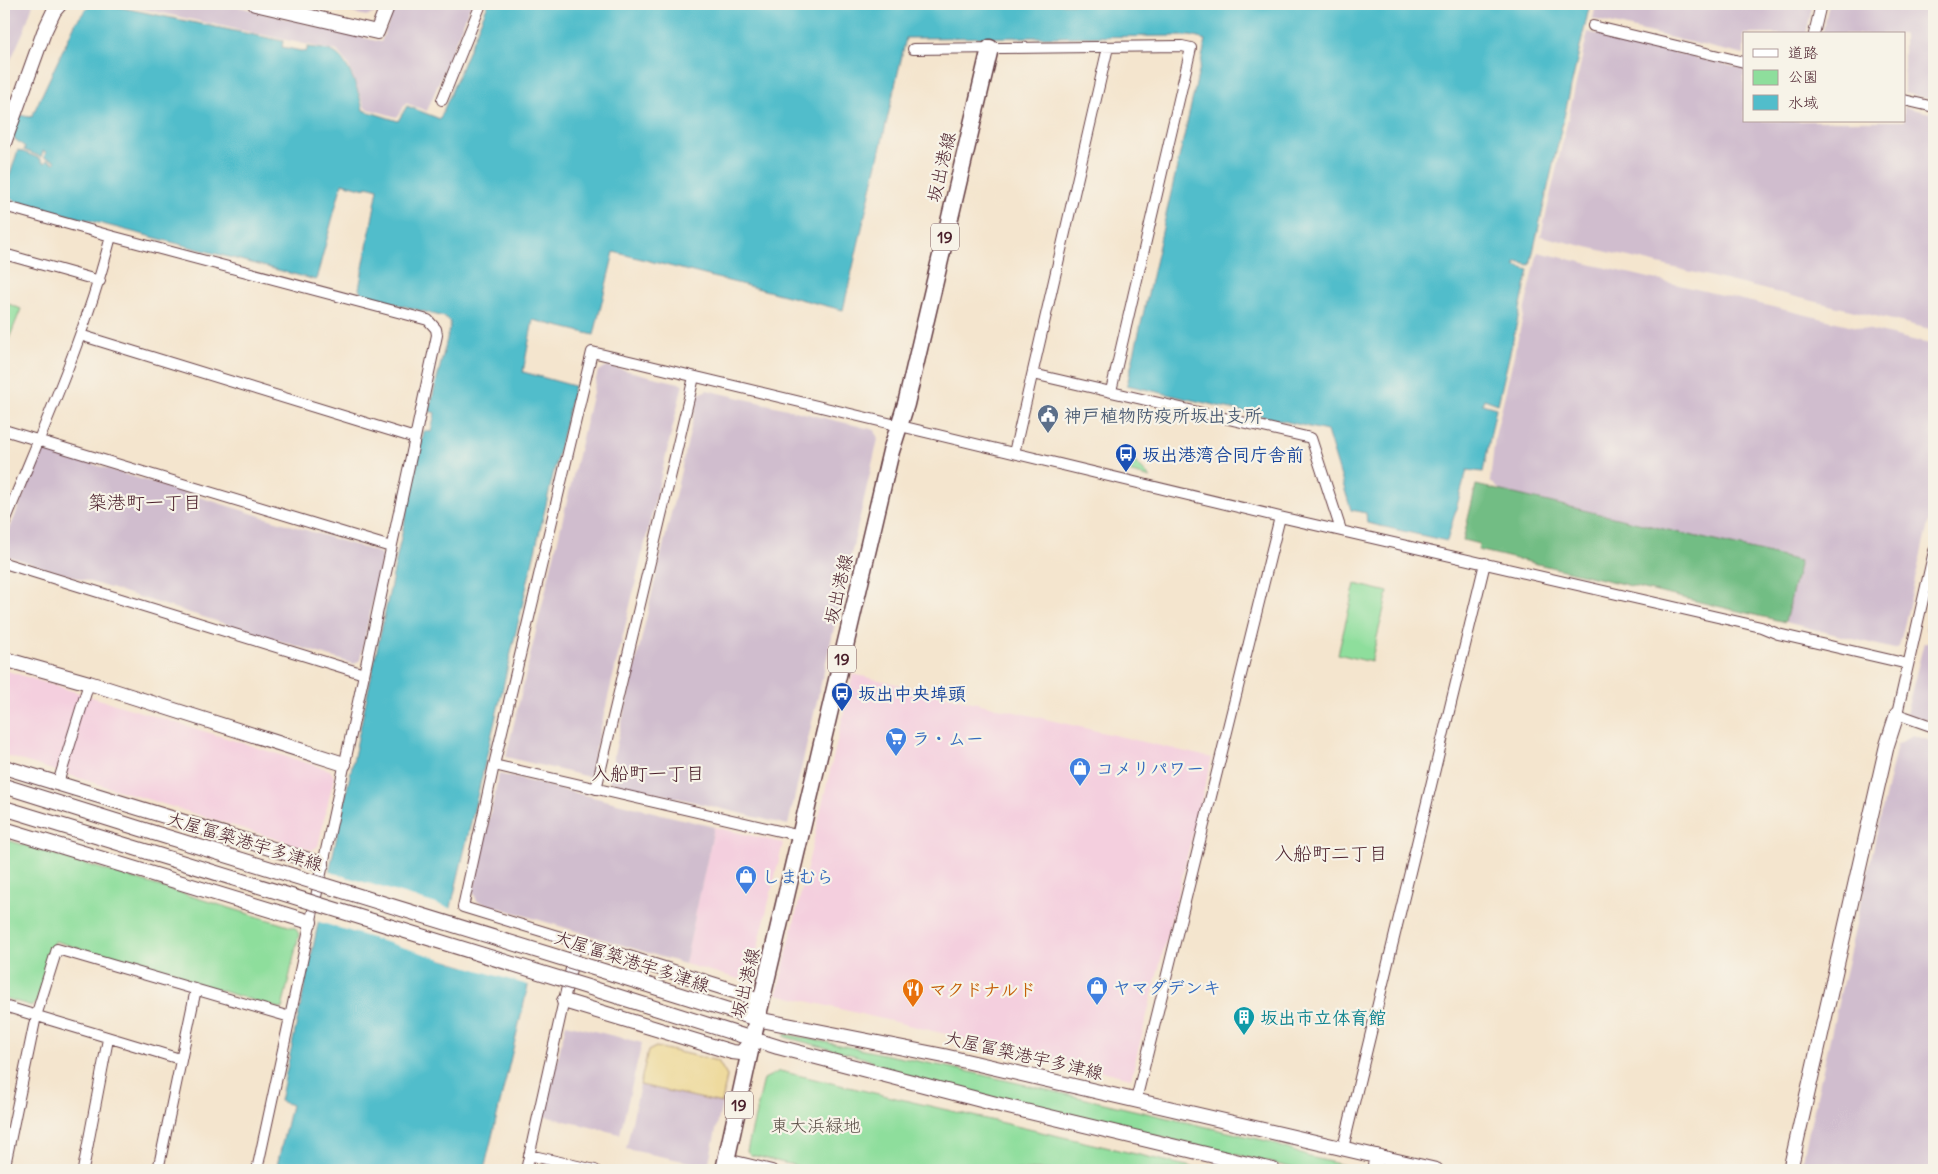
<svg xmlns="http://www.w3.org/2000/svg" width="1938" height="1174" font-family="Delius,'Klee One',sans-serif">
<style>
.built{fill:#f4cfde}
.industrial{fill:#d0bdce}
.green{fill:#8ede9c;stroke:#6c7e64}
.forest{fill:#72bd84;stroke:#5e6e58}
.sand{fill:#eeda9e;stroke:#9c7c64}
.water{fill:#51bdcb;stroke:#4e6e7b}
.pier{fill:#f4e5ce}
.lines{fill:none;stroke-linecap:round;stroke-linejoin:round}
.street-casing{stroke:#643d43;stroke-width:12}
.secondary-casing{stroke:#643d43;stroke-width:16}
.primary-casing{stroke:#643d43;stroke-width:19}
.street{stroke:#fff;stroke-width:10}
.secondary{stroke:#fff;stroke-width:14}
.primary{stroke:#fff;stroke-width:16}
.secondary-bridge-casing{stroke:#643d43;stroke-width:16;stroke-linecap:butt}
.secondary-bridge{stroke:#fff;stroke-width:14}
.labels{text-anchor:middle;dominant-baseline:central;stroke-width:4.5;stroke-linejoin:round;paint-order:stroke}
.shield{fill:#f7f3e8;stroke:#7e5f64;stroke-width:1}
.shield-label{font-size:16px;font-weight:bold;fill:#4a1f2b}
.street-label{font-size:18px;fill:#4a1f2b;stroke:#f7f3e8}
.service-label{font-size:18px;font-weight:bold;fill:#4e5e75;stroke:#f7f3e8;text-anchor:start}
.transit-label{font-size:18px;font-weight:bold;fill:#164399;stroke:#f7f3e8;text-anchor:start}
.shop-label{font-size:18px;font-weight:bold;fill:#366cbe;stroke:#f7f3e8;text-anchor:start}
.food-label{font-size:18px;font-weight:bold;fill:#c56008;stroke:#f7f3e8;text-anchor:start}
.culture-label{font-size:18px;font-weight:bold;fill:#0d838f;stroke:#f7f3e8;text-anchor:start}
.park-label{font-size:18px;fill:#5b4f47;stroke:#f7f3e8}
.neighbourhood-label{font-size:19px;fill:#4a1f2b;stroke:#f7f3e8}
</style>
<rect width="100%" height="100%" fill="#f7f3e8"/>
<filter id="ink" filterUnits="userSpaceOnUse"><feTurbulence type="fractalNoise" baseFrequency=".02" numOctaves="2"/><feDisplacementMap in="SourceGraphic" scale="10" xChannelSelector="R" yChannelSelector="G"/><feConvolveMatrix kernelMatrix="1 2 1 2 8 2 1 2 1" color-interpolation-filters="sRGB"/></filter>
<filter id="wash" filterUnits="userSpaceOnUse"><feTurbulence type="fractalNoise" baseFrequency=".0096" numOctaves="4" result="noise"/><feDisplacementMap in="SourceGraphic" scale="20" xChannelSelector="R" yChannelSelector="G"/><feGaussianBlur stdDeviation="1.12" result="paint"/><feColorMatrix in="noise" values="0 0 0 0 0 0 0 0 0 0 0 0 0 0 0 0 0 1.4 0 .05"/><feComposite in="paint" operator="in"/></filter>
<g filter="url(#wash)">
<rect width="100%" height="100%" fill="#f4e5ce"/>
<!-- built -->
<path class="built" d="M 4,670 L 330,770 L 334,777 L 318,846 L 312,850 L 4,755 Z
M 853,674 L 1212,758 L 1131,1078 L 777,994 Z
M 714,827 L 783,843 L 752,972 L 739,979 L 685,964 Z"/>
<!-- industrial -->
<path class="industrial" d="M 4,4 L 33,4 L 25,28 L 4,75 Z
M 120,4 L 227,4 L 381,42 L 396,4 L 471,4 L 427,111 L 406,103 L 397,117 L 365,108 L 348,64 L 337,51 Z
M 313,4 L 378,4 L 375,13 L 367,16 Z
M 1596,4 L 1813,4 L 1806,34 L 1744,34 L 1744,55 L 1593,19 Z
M 1829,4 L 1934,4 L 1934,100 L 1904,93 L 1904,34 L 1822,34 Z
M 1588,32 L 1744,69 L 1744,121 L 1904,121 L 1904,107 L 1934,114 L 1934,330 L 1541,236 Z
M 1538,252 L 1934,345 L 1934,499 L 1899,647 L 1894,649 L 1785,622 L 1799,561 L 1501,491 L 1490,481 L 1495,437 Z
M 607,366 L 683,384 L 589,777 L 506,757 L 598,371 Z
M 707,390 L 875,430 L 878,439 L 788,825 L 608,781 L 699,394 Z
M 47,450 L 380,553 L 382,558 L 360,660 L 354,664 L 4,555 L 4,544 L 40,453 Z
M 1934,593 L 1934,722 L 1906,714 L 1924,642 L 1928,643 L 1931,631 L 1925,630 Z
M 1912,735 L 1934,742 L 1934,1170 L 1800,1170 L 1897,745 Z
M 499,774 L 714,827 L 685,964 L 477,901 L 473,892 Z
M 566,1024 L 642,1043 L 620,1134 L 544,1116 Z
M 640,1085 L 722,1103 L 708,1166 L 626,1149 Z"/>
<!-- green -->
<path class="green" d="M 4,302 L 21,309 L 4,351 Z
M 1131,458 L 1151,478 L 1128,472 Z
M 1355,584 L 1388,592 L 1371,662 L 1338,654 Z
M 4,839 L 295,928 L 299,934 L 282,1009 L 55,941 L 36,1003 L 32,1006 L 4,998 Z
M 785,1034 L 957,1069 L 1267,1141 L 1306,1156 L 1347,1166 L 1346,1170 L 1302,1170 L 951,1088 L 896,1072 L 864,1058 L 785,1037 Z
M 780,1071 L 1204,1170 L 814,1170 L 751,1155 L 747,1151 L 764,1079 Z"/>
<!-- forest -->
<path class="forest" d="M 1476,485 L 1800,561 L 1785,622 L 1478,550 L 1479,544 L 1463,540 Z"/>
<!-- sand -->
<path class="sand" d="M 656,1047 L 718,1061 L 727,1076 L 722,1103 L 640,1085 L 648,1051 Z"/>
<!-- water -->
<path class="water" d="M 104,4 L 283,41 L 282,47 L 306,52 L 308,47 C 316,48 329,49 335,53 C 349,61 360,95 363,110 L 398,121 L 407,106 L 440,119 L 488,4 L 1590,4 L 1530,265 L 1516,262 L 1515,266 L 1529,270 L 1498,404 L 1484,399 L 1482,404 L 1496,408 L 1483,472 L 1467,470 L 1447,541 L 1367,523 L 1366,513 L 1351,510 L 1327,431 L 1127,385 L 1206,40 L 1190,36 L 906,38 L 843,310 L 614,252 L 594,335 L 533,320 L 523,372 L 574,386 L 439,958 L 464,966 L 535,957 L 484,1170 L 276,1170 L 291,1105 L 280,1101 L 424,431 L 431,432 L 435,413 L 429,411 L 450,327 L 450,321 L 444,317 L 363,295 L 359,289 L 378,189 L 367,186 L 365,189 L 342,183 L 316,280 L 19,202 L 9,198 L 6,187 L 18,150 L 41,159 L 41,161 L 45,163 L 47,160 L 54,163 L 56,161 L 44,157 L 46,152 L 43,151 L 41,157 L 24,150 L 25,147 L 12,137 L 4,135 L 4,112 L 30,117 L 32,116 L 76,22 L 89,6 Z"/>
<!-- pier -->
<path class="pier" d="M 327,871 L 453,909 L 442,956 L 462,963 L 469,936 L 538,957 L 531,986 L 316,921 Z"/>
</g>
<g filter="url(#ink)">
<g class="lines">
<!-- street casing -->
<g class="street-casing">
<path id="street" d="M 1593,26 L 1744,62
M 1814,34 L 1821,4
M 913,49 L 1182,46 L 1191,48 L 1111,391
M 442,100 L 481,4
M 1904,100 L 1934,107
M 4,206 L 111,236 L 428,320 L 436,329 L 437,335 L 415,438 L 257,1170
M 4,254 L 100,281
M 80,335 L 415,438
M 1033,374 L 1311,438 L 1341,530
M 4,430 L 391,547
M 1014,453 L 1108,47
M 4,524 C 42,430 86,335 111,236
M 1934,551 L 1897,714 L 1934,727
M 4,563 L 364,674
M 494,765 L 801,836
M 58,783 L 89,683
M 596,789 L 694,377
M 4,1006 L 180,1059
M 1136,1100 L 1280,517
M 1343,1148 L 1485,563
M 529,1155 L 595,1170
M 727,1159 L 772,1170
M 4,1170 L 36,1016 L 57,949 L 290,1017
M 83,1170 L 108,1039
M 158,1170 L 196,989
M 526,1170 L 577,942 L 463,907 L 494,765 L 592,352 L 1280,517 L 1761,627 L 1778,634 L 1908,664"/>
</g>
<!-- secondary casing -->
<g class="secondary-casing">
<path id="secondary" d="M 255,4 L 377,32 L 388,4
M 4,143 L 44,32 L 54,11 L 60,4
M 4,659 L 89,683 L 344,764
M 4,767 L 322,864
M 4,786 L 154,833
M 4,808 L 148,852
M 4,829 L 310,922
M 577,942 L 744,994 L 751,998 L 757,1019
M 613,974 L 757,1019 L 944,1056 L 1436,1170
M 607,993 L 778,1047 L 1000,1105 L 1273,1170
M 564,1001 L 732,1052 L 741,1053 L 752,1040
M 1374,1170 L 1377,1156
M 1790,1170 L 1887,745 L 1897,714"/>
</g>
<!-- primary casing -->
<g class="primary-casing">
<path id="primary" d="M 724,1170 L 757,1019 L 891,451 L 906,404 L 990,48"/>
</g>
<!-- street -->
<use href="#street" class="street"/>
<!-- secondary -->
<use href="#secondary" class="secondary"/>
<!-- primary -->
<use href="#primary" class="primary"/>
<!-- secondary-bridge casing -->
<g class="secondary-bridge-casing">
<path id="secondary-bridge" d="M 154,833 L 613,974
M 148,852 L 607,993"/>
</g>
<!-- secondary-bridge -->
<use href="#secondary-bridge" class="secondary-bridge"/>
</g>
</g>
<!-- icons -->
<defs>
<g id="civic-pin" transform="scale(1.125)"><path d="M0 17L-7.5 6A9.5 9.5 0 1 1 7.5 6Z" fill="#5c6f8a" stroke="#f7f3e8"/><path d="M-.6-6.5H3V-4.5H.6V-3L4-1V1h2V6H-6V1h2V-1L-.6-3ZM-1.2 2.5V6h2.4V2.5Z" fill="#fff"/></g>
<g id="bus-pin" transform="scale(1.125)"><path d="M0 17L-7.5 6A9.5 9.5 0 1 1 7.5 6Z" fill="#1a4fb4" stroke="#f7f3e8"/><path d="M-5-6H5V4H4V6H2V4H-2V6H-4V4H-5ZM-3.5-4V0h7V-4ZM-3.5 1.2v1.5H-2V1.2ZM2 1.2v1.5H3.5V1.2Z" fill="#fff"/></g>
<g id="supermarket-pin" transform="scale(1.125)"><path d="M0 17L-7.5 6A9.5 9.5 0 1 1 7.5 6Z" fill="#3f7fe0" stroke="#f7f3e8"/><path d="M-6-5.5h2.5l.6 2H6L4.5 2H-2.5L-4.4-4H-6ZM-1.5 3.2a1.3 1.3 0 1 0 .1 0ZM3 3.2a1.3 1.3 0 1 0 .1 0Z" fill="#fff"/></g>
<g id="shop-pin" transform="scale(1.125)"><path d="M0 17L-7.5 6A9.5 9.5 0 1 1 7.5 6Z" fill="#3f7fe0" stroke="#f7f3e8"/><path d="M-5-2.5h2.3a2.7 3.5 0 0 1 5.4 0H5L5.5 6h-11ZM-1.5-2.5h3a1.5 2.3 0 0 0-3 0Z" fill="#fff"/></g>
<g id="restaurant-pin" transform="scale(1.125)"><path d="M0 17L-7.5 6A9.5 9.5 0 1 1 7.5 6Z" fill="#e8710a" stroke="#f7f3e8"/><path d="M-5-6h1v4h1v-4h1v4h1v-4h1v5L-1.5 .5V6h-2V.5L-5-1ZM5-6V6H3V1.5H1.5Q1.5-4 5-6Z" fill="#fff"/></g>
<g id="building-pin" transform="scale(1.125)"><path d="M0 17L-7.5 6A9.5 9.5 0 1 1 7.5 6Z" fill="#0f9aa8" stroke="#f7f3e8"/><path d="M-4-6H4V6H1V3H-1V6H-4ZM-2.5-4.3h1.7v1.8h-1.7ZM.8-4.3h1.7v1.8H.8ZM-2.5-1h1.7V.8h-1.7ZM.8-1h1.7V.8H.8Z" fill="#fff"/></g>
</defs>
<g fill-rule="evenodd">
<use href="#civic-pin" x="1048" y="415"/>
<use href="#bus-pin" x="1126" y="454"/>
<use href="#bus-pin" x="842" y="693"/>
<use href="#supermarket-pin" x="896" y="738"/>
<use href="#shop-pin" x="1080" y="768"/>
<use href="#shop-pin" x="746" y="876"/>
<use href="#shop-pin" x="1097" y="987"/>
<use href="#restaurant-pin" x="913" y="989"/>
<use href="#building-pin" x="1244" y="1017"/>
</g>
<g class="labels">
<!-- shield labels -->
<g class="shield">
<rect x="931" y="223.5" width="28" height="27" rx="4"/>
<rect x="828" y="645.5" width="28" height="27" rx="4"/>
<rect x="725" y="1091.5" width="28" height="27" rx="4"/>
</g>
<g class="shield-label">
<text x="945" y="237">19</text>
<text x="842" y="659">19</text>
<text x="739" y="1105">19</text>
</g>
<!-- street labels -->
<g class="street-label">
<text transform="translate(941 167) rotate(-77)">坂出港線</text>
<text transform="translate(838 589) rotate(-77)">坂出港線</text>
<text transform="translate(245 841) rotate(17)">大屋冨築港宇多津線</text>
<text transform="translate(632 961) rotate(18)">大屋冨築港宇多津線</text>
<text transform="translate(745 983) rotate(-77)">坂出港線</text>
<text transform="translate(1024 1055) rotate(13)">大屋冨築港宇多津線</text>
</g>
<!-- service labels -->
<g class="service-label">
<text x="1064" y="415">神戸植物防疫所坂出支所</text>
</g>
<!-- transit labels -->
<g class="transit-label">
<text x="1142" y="454">坂出港湾合同庁舎前</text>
<text x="858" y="693">坂出中央埠頭</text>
</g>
<!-- shop labels -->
<g class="shop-label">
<text x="912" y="738">ラ・ムー</text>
<text x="1096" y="768">コメリパワー</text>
<text x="762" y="876">しまむら</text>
<text x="1113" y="987">ヤマダデンキ</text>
</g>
<!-- food labels -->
<g class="food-label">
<text x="929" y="989">マクドナルド</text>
</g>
<!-- culture labels -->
<g class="culture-label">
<text x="1260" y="1017">坂出市立体育館</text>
</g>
<!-- park labels -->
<g class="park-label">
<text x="816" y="1125">東大浜緑地</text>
</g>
<!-- neighbourhood labels -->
<g class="neighbourhood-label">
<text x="145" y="502">築港町一丁目</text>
<text x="648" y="773">入船町一丁目</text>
<text x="1331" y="853">入船町二丁目</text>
</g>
</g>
<!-- margin -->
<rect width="1938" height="1174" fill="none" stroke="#f7f3e8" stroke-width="20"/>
<!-- legend -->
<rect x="1743" y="32" width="162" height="90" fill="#f7f3e8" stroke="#b29e9c"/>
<rect x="1753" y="49" width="25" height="8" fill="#ffffff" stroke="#b29e9c"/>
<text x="1788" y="58" font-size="15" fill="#4a1f2b">道路</text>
<rect x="1753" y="70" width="25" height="15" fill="#8ede9c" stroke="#b29e9c"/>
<text x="1788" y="82" font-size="15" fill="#4a1f2b">公園</text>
<rect x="1753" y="95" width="25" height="15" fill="#51bdcb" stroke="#b29e9c"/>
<text x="1788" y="108" font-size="15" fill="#4a1f2b">水域</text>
</svg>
